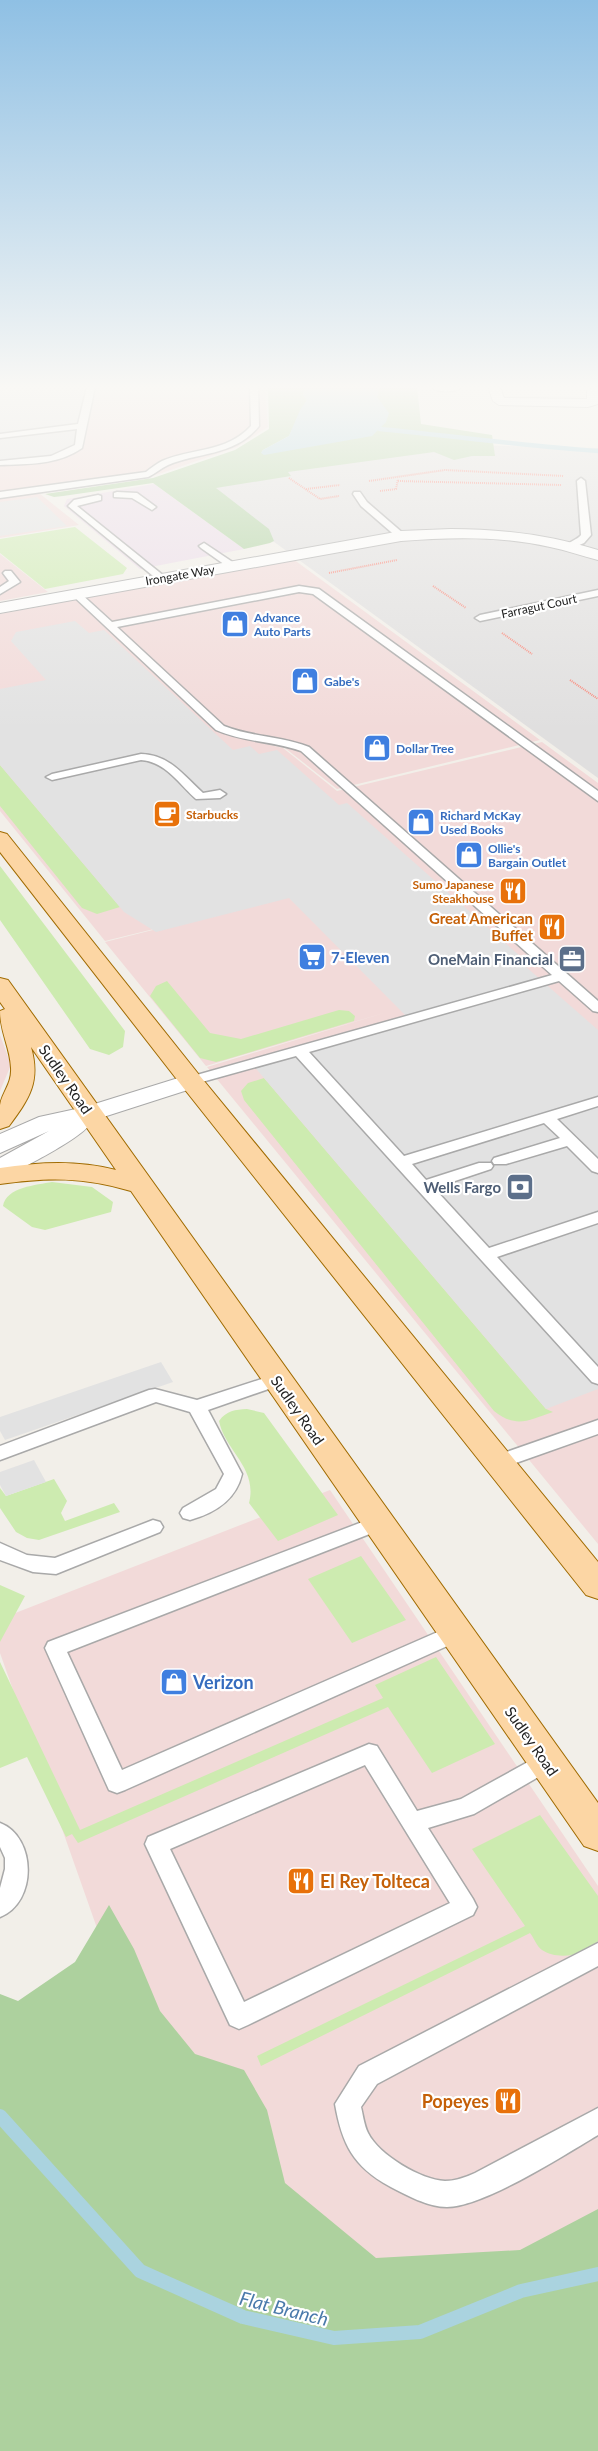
<svg xmlns="http://www.w3.org/2000/svg" width="598" height="2451" font-family="Lato,sans-serif">
<style>
.residential{fill:#e0dfdf}
.commercial{fill:#f2dad9}
.industrial{fill:#ebdbe8}
.grass{fill:#cdebb0}
.forest{fill:#add19e}
.parking{fill:#e2e2e2}
.water{fill:#aad3df}
.lines{fill:none;stroke-linecap:round;stroke-linejoin:round}
.stream-far1{stroke:#aad3df;stroke-width:4.5}
.stream{stroke:#aad3df;stroke-width:14}
.service-casing{stroke:#a9a9a9;stroke-width:3}
.minor-casing{stroke:#a9a9a9;stroke-width:2}
.tertiary-casing{stroke:#a9a9a9;stroke-width:2}
.primary-casing{stroke:#a06b00;stroke-width:2}
.path{stroke:#fa8072;stroke-width:2;stroke-dasharray:1 1;stroke-linecap:butt}
.service{fill:#fff;fill-rule:evenodd}
.minor{fill:#fff;fill-rule:evenodd}
.tertiary{fill:#fff;fill-rule:evenodd}
.primary{fill:#fcd6a4;fill-rule:evenodd}
.labels{text-anchor:middle;dominant-baseline:central;stroke-width:4.5;stroke-linejoin:round;paint-order:stroke}
.far-street-label{font-size:12px;fill:#222;stroke:#fff}
.far-shop-label{font-size:12px;font-weight:bold;fill:#366cbe;stroke:#fff;text-anchor:start}
.far-food-label{font-size:12px;font-weight:bold;fill:#c56008;stroke:#fff;text-anchor:start}
.food-label{font-size:15px;font-weight:bold;fill:#c56008;stroke:#fff;text-anchor:end}
.shop-label{font-size:15px;font-weight:bold;fill:#366cbe;stroke:#fff;text-anchor:start}
.service-label{font-size:15px;font-weight:bold;fill:#4e5e75;stroke:#fff;text-anchor:end}
.street-label{font-size:15px;fill:#222;stroke:#fff}
.near-shop-label{font-size:18px;font-weight:bold;fill:#366cbe;stroke:#fff;text-anchor:start}
.near-food-label{font-size:18px;font-weight:bold;fill:#c56008;stroke:#fff;text-anchor:start}
.near-water-label{font-size:19px;font-style:italic;fill:#4a7aab;stroke:#fff}
</style>
<rect width="100%" height="100%" fill="#f2efe9"/>
<!-- residential -->
<path class="residential" d="M 428,444 L 598,448 L 598,778 L 185,477 Z"/>
<!-- commercial -->
<path class="commercial" d="M 0,387 L 265,387 L 268,427 L 237,447 L 162,473 L 140,479 L 39,493 L 79,525 L 0,538 Z
M 0,554 L 48,592 L 0,601 Z
M 293,559 L 540,740 L 337,789 L 285,748 L 221,734 L 283,748 L 337,791 L 542,742 L 598,783 L 598,1544 L 207,1067 L 387,1012 L 206,1066 L 105,942 L 252,905 L 105,941 L 0,811 L 0,614 Z
M 0,1035 L 11,1065 L 0,1091 Z
M 330,1490 L 598,1886 L 598,2217 L 495,2282 L 315,2248 L 122,1999 L 0,1653 L 0,1619 Z"/>
<!-- industrial -->
<path class="industrial" d="M 154,484 L 244,549 L 140,569 L 64,506 L 67,499 L 73,498 Z"/>
<!-- grass -->
<path class="grass" d="M 75,527 L 127,568 L 123,574 L 45,589 L 0,553 L 0,539 Z
M 0,765 L 120,907 L 97,914 L 82,908 L 0,806 Z
M 0,866 L 125,1031 L 123,1047 L 109,1055 L 90,1049 L 0,920 Z
M 167,981 L 210,1033 L 241,1039 L 339,1010 L 349,1011 L 355,1016 L 354,1021 L 224,1060 L 216,1062 L 200,1058 L 150,996 L 156,986 Z
M 264,1078 L 546,1409 L 553,1412 C 528,1420 517,1429 494,1411 L 244,1100 L 241,1091 L 248,1083 Z
M 52,1182 L 92,1187 L 113,1202 L 111,1212 L 45,1230 L 32,1227 L 3,1206 C 6,1187 37,1185 52,1182 Z
M 247,1409 L 264,1413 L 338,1515 L 278,1541 L 249,1503 C 258,1468 225,1451 219,1421 C 227,1410 235,1410 247,1409 Z
M 54,1479 L 67,1501 L 61,1513 L 65,1521 L 114,1503 L 120,1512 L 39,1540 L 27,1538 L 16,1532 L 0,1508 L 0,1488 L 6,1496 Z
M 361,1556 L 406,1620 L 352,1643 L 308,1579 Z
M 0,1585 L 25,1596 L 0,1642 Z
M 436,1657 L 495,1744 L 432,1773 L 388,1707 L 78,1843 L 72,1834 L 66,1837 L 27,1757 L 0,1768 L 0,1662 L 80,1830 L 383,1698 L 375,1685 Z
M 540,1815 L 598,1896 L 598,1941 C 587,1955 558,1961 542,1950 C 537,1947 534,1938 530,1933 L 261,2066 L 257,2056 L 525,1926 L 472,1849 Z"/>
<!-- forest -->
<path class="forest" d="M 268,387 L 305,387 L 303,395 L 307,400 L 289,436 L 263,450 L 261,453 L 377,397 L 379,387 L 417,387 L 421,424 L 492,435 L 495,456 L 472,456 L 454,460 L 434,452 L 288,472 L 291,476 L 216,488 L 269,529 L 274,541 L 270,543 L 244,549 L 153,483 L 63,496 L 54,497 L 45,494 L 153,478 L 235,450 L 269,429 Z
M 109,1905 L 134,1949 L 160,2011 L 195,2054 L 244,2070 L 267,2110 L 285,2183 L 376,2258 L 520,2250 L 598,2209 L 598,2451 L 0,2451 L 0,1994 L 18,2001 L 75,1962 Z"/>
<!-- parking -->
<path class="parking" d="M 0,387 L 91,387 L 79,446 L 67,454 L 0,463 Z
M 37,497 L 67,526 L 0,536 L 0,502 Z
M 75,621 L 89,633 L 104,630 L 233,750 L 250,746 L 259,754 L 277,750 L 339,805 L 347,803 L 529,964 L 525,966 L 598,1030 L 598,1389 L 546,1409 L 252,1064 L 409,1019 L 289,898 L 156,932 L 124,912 L 0,765 L 0,689 L 46,680 L 11,641 L 16,632 Z
M 161,1362 L 173,1382 L 5,1440 L 0,1431 L 0,1417 Z
M 34,1460 L 46,1482 L 6,1496 L 0,1485 L 0,1472 Z"/>
<!-- water -->
<path class="water" d="M 305,387 L 379,387 L 377,397 L 389,413 L 386,422 L 372,436 L 264,455 L 261,453 L 263,450 L 289,436 L 300,410 L 307,400 L 303,395 Z"/>
<g class="lines">
<!-- stream-far1 -->
<path class="stream-far1" d="M 380,429 C 453,436 525,446 598,451"/>
<!-- stream -->
<path class="stream" d="M 0,2116 L 140,2271 L 243,2317 L 334,2338 L 420,2332 L 521,2291 L 598,2274"/>
<!-- service casing -->
<g class="service-casing">
<path id="service" d="M 87,387 L 95,387 L 82,448 C 58,465 28,464 0,465 L 0,461 L 51,456 L 75,445 L 77,429 L 0,438 L 0,434 L 78,424 Z
M 250,387 L 258,387 L 259,426 C 235,456 199,452 168,465 C 161,468 155,474 148,477 L 0,498 L 0,492 L 146,472 C 151,468 156,464 162,461 C 192,448 226,453 251,426 Z
M 581,478 L 585,481 L 591,535 L 584,543 L 570,549 L 565,546 C 570,541 577,540 581,535 L 577,481 Z
M 117,492 L 137,493 L 156,507 L 152,510 L 132,498 L 114,497 L 114,493 Z
M 354,492 L 360,492 L 367,502 L 404,534 L 404,538 L 398,538 L 361,506 L 353,494 Z
M 98,495 L 101,496 L 101,500 L 77,506 L 164,576 L 164,580 L 158,580 L 68,506 L 74,500 Z
M 204,543 L 234,563 L 234,567 L 228,567 L 201,548 L 199,546 Z
M 5,571 L 11,571 L 20,582 L 0,594 L 0,587 L 9,581 L 3,573 Z
M 299,586 L 319,589 L 598,791 L 598,801 L 313,594 L 299,592 L 117,627 L 224,726 C 251,737 281,736 309,747 L 598,1001 L 598,1012 L 593,1011 L 559,981 L 309,1052 L 404,1156 L 598,1097 L 598,1106 L 557,1119 L 598,1159 L 598,1173 L 592,1171 L 567,1146 L 506,1164 L 494,1164 L 492,1161 L 494,1158 L 560,1138 L 544,1123 L 412,1164 L 426,1180 L 479,1163 L 491,1163 L 493,1166 L 491,1169 L 434,1188 L 489,1248 L 598,1212 L 598,1223 L 497,1257 L 598,1367 L 598,1384 L 592,1382 L 296,1056 L 191,1085 L 184,1081 L 186,1078 L 552,975 L 301,751 C 273,741 243,742 216,730 L 71,594 L 79,592 L 112,622 Z
M 598,590 L 598,596 L 480,621 L 475,618 L 480,615 Z
M 141,754 C 170,755 183,775 203,793 L 220,790 L 226,794 L 220,798 L 196,799 C 179,784 166,762 141,760 L 52,780 L 46,777 L 52,774 Z
M 277,1374 L 283,1376 L 286,1380 L 283,1384 L 208,1410 L 242,1474 C 236,1500 215,1513 190,1520 L 183,1518 L 180,1513 L 183,1508 L 216,1489 L 224,1474 L 190,1412 L 156,1402 L 0,1460 L 0,1446 L 149,1390 L 155,1389 L 197,1400 Z
M 598,1420 L 598,1434 L 499,1469 L 492,1467 L 490,1462 L 492,1457 Z
M 378,1516 L 385,1518 L 388,1523 L 385,1528 L 67,1652 L 122,1770 L 449,1627 L 456,1625 L 463,1627 L 466,1633 L 463,1639 L 125,1790 L 117,1793 L 109,1790 L 45,1648 L 48,1642 Z
M 153,1520 L 160,1522 L 163,1527 L 160,1532 L 56,1574 L 33,1572 L 0,1560 L 0,1543 L 27,1555 L 55,1558 Z
M 369,1744 L 377,1746 L 417,1811 L 461,1799 L 546,1752 L 554,1754 L 557,1761 L 554,1768 L 474,1814 L 428,1828 L 473,1899 L 477,1907 L 473,1915 L 248,2025 L 239,2029 L 230,2025 L 145,1844 L 148,1837 ZM 365,1765 L 450,1903 L 244,2002 L 170,1849 Z
M 0,1823 C 37,1837 37,1903 0,1917 L 0,1888 L 5,1869 L 5,1858 L 0,1847 Z
M 598,1943 L 598,1966 L 377,2084 L 361,2107 C 363,2115 364,2125 368,2133 C 379,2155 421,2180 445,2181 C 456,2181 466,2177 475,2173 L 598,2108 L 598,2135 C 564,2155 484,2207 447,2207 C 428,2207 406,2195 389,2186 C 353,2166 342,2144 335,2104 L 359,2066 Z"/>
</g>
<!-- minor casing -->
<g class="minor-casing">
<path id="minor" d="M 431,387 L 462,387 C 456,393 437,393 431,387 Z
M 488,387 L 500,387 L 504,398 L 507,398 L 587,399 L 587,391 L 593,387 L 598,389 L 598,404 L 588,407 L 499,405 L 493,401 Z
M 451,529 C 501,529 550,535 598,550 L 598,560 C 582,556 566,550 550,547 C 501,536 451,537 401,541 L 0,613 L 0,603 L 401,531 Z"/>
</g>
<!-- tertiary casing -->
<g class="tertiary-casing">
<path id="tertiary" d="M 191,1074 L 200,1076 L 203,1081 L 200,1086 L 91,1121 C 90,1134 24,1167 9,1175 L 0,1177 L 0,1158 L 49,1131 L 0,1153 L 0,1134 L 39,1117 L 85,1107 Z"/>
</g>
<!-- primary casing -->
<g class="primary-casing">
<path id="primary" d="M 0,832 L 7,834 L 200,1076 L 598,1562 L 598,1599 L 586,1595 L 182,1086 L 0,852 Z
M 0,978 L 8,980 L 598,1803 L 598,1851 L 584,1846 L 131,1191 C 83,1177 49,1177 0,1184 L 0,1168 C 40,1162 77,1160 116,1170 L 31,1047 C 41,1082 29,1099 9,1126 L 0,1129 C 0,1121 0,1113 0,1105 C 2,1092 12,1084 11,1068 C 10,1047 0,1032 0,1011 L 5,1009 L 0,1002 Z"/>
</g>
<!-- path -->
<path class="path" d="M 289,478 L 320,499 L 339,496
M 369,481 L 445,470 L 564,476
M 398,481 L 562,485
M 306,489 L 340,485
M 380,491 L 396,489 L 398,479
M 329,573 L 397,560
M 433,586 L 466,608
M 502,633 L 532,654
M 570,680 L 598,699"/>
<!-- service -->
<use href="#service" class="service"/>
<!-- minor -->
<use href="#minor" class="minor"/>
<!-- tertiary -->
<use href="#tertiary" class="tertiary"/>
<!-- primary -->
<use href="#primary" class="primary"/>
</g>
<!-- sky -->
<linearGradient id="sky" x2="0" y2="1"><stop stop-color="#8fc0e4"/><stop offset="0.53" stop-color="#f9f8f5"/><stop offset="1" stop-color="#f9f8f5" stop-opacity="0"/></linearGradient>
<rect width="598" height="730" fill="url(#sky)"/>
<!-- icons -->
<defs>
<g id="shop-square" transform="scale(1.4375)"><rect x="-9" y="-9" width="18" height="18" rx="4" fill="#3f7fe0" stroke="#fff"/><path d="M-5-2.5h2.3a2.7 3.5 0 0 1 5.4 0H5L5.5 6h-11ZM-1.5-2.5h3a1.5 2.3 0 0 0-3 0Z" fill="#fff"/></g>
<g id="cafe-square" transform="scale(1.4375)"><rect x="-9" y="-9" width="18" height="18" rx="4" fill="#e8710a" stroke="#fff"/><path d="M-5.5-4.5H6V0H3Q3 3.5 0 3.5H-2.5Q-5.5 3.5-5.5 0ZM3-3.2v2h1.7v-2ZM-6 4.5H4V6H-6Z" fill="#fff"/></g>
<g id="restaurant-square" transform="scale(1.4375)"><rect x="-9" y="-9" width="18" height="18" rx="4" fill="#e8710a" stroke="#fff"/><path d="M-5-6h1v4h1v-4h1v4h1v-4h1v5L-1.5 .5V6h-2V.5L-5-1ZM5-6V6H3V1.5H1.5Q1.5-4 5-6Z" fill="#fff"/></g>
<g id="supermarket-square" transform="scale(1.4375)"><rect x="-9" y="-9" width="18" height="18" rx="4" fill="#3f7fe0" stroke="#fff"/><path d="M-6-5.5h2.5l.6 2H6L4.5 2H-2.5L-4.4-4H-6ZM-1.5 3.2a1.3 1.3 0 1 0 .1 0ZM3 3.2a1.3 1.3 0 1 0 .1 0Z" fill="#fff"/></g>
<g id="office-square" transform="scale(1.4375)"><rect x="-9" y="-9" width="18" height="18" rx="4" fill="#5c6f8a" stroke="#fff"/><path d="M-6-3h4V-5.5h4V-3h4V5H-6ZM-1-4.5V-3h2v-1.5ZM-6 0V1H6V0Z" fill="#fff"/></g>
<g id="bank-square" transform="scale(1.4375)"><rect x="-9" y="-9" width="18" height="18" rx="4" fill="#5c6f8a" stroke="#fff"/><path d="M-6-4H6V4H-6ZM0-2.3a2.3 2.3 0 1 0 0 4.6a2.3 2.3 0 1 0 0-4.6Z" fill="#fff"/></g>
</defs>
<g fill-rule="evenodd">
<use href="#shop-square" x="235" y="624"/>
<use href="#shop-square" x="305" y="681"/>
<use href="#shop-square" x="377" y="748"/>
<use href="#cafe-square" x="167" y="814"/>
<use href="#shop-square" x="421" y="822"/>
<use href="#shop-square" x="469" y="855"/>
<use href="#restaurant-square" x="513" y="891"/>
<use href="#restaurant-square" x="552" y="927"/>
<use href="#supermarket-square" x="312" y="957"/>
<use href="#office-square" x="572" y="959"/>
<use href="#bank-square" x="520" y="1187"/>
<use href="#shop-square" x="174" y="1682"/>
<use href="#restaurant-square" x="301" y="1881"/>
<use href="#restaurant-square" x="508" y="2101"/>
</g>
<g class="labels">
<!-- far-street labels -->
<g class="far-street-label">
<text transform="translate(180 575) rotate(-10)">Irongate Way</text>
<text transform="translate(539 606) rotate(-12)">Farragut Court</text>
</g>
<!-- far-shop labels -->
<g class="far-shop-label">
<text x="254" y="617">Advance<tspan x="254" dy="14">Auto Parts</tspan></text>
<text x="324" y="681">Gabe's</text>
<text x="396" y="748">Dollar Tree</text>
<text x="440" y="815">Richard McKay<tspan x="440" dy="14">Used Books</tspan></text>
<text x="488" y="848">Ollie's<tspan x="488" dy="14">Bargain Outlet</tspan></text>
</g>
<!-- far-food labels -->
<g class="far-food-label">
<text x="186" y="814">Starbucks</text>
<text x="494" y="884" text-anchor="end">Sumo Japanese<tspan x="494" dy="14">Steakhouse</tspan></text>
</g>
<!-- food labels -->
<g class="food-label">
<text x="533" y="918">Great American<tspan x="533" dy="17">Buffet</tspan></text>
</g>
<!-- shop labels -->
<g class="shop-label">
<text x="331" y="957">7-Eleven</text>
</g>
<!-- service labels -->
<g class="service-label">
<text x="553" y="959">OneMain Financial</text>
<text x="501" y="1187">Wells Fargo</text>
</g>
<!-- street labels -->
<g class="street-label">
<text transform="translate(66 1079) rotate(55)">Sudley Road</text>
<text transform="translate(298 1410) rotate(55)">Sudley Road</text>
<text transform="translate(532 1741) rotate(55)">Sudley Road</text>
</g>
<!-- near-shop labels -->
<g class="near-shop-label">
<text x="193" y="1682">Verizon</text>
</g>
<!-- near-food labels -->
<g class="near-food-label">
<text x="320" y="1881">El Rey Tolteca</text>
<text x="489" y="2101" text-anchor="end">Popeyes</text>
</g>
<!-- near-water labels -->
<g class="near-water-label">
<text transform="translate(284 2308) rotate(14)">Flat Branch</text>
</g>
</g>
</svg>
